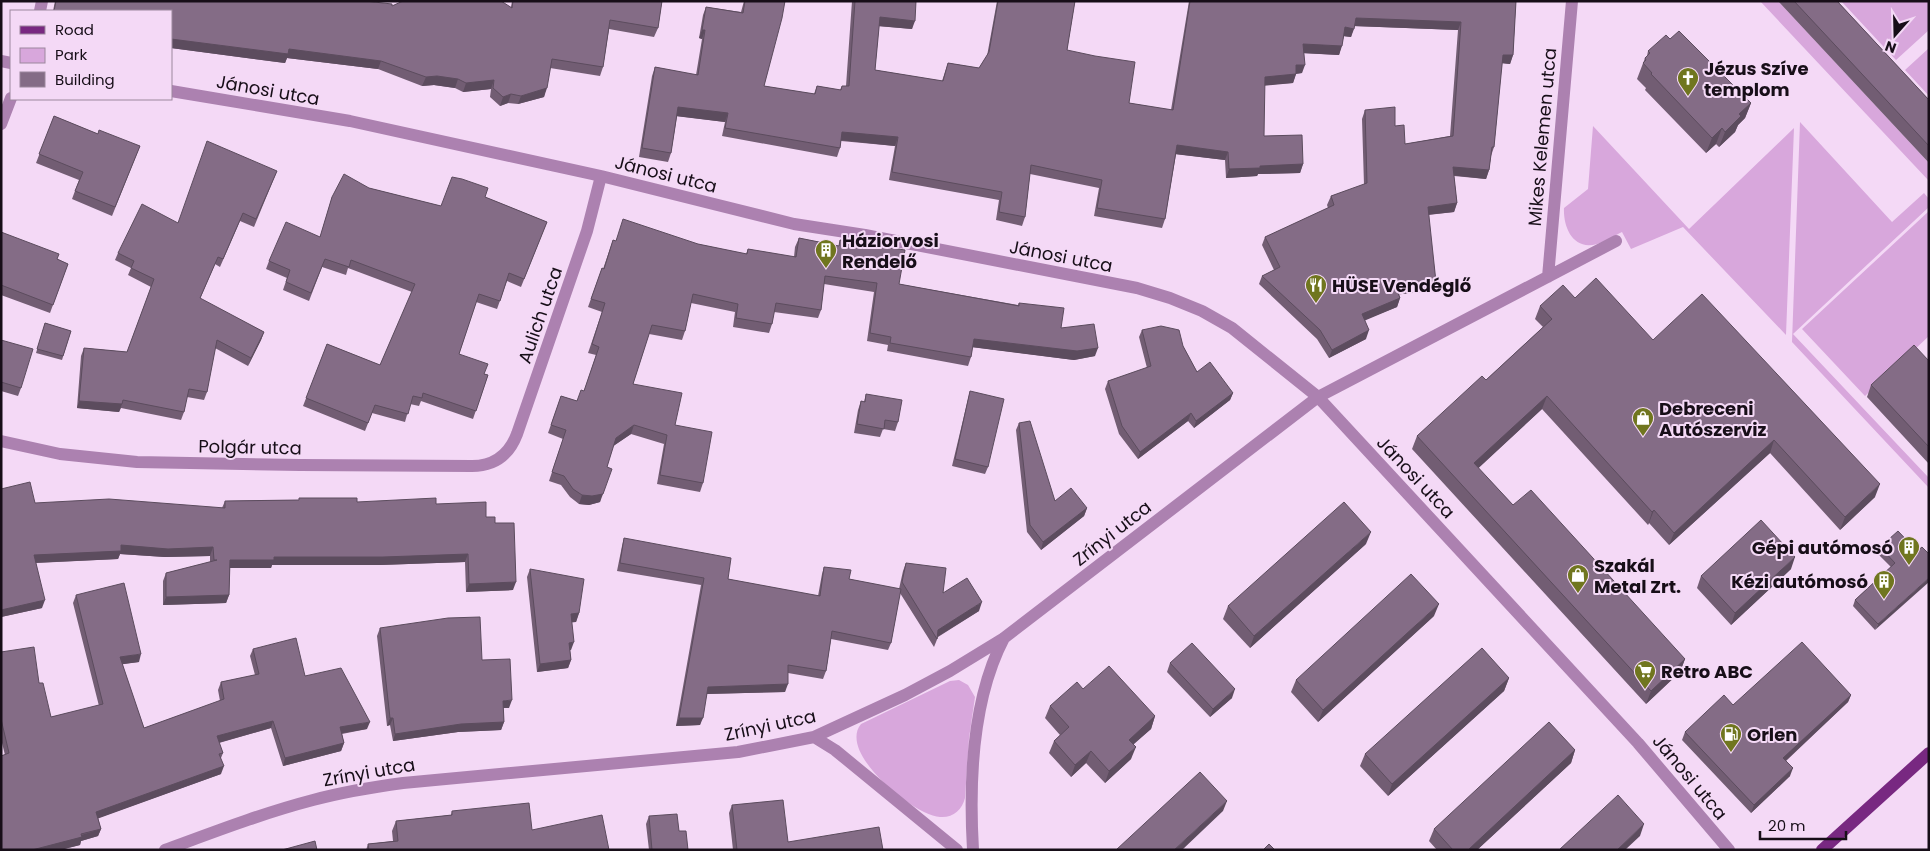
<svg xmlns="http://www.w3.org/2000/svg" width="1930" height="851" font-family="Poppins,sans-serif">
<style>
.green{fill:#d8a7dc}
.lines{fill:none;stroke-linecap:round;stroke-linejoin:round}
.minor{stroke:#ac81b0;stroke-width:12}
.major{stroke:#782881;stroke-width:12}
.wall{fill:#725d73}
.shaded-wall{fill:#5c4c5e}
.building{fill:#846c86;stroke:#5c4c5e}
.labels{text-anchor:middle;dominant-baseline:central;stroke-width:4;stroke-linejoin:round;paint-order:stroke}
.poi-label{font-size:18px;font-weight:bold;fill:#170e18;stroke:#f4d9f6;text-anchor:start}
.street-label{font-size:18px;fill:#170e18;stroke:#f4d9f6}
</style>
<rect width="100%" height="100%" fill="#f4d9f6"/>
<!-- green -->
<path class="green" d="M 1760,1 L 1778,1 L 1929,163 L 1929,181 Z
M 1841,1 L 1929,1 L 1929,30 L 1896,60 Z
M 1929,48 L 1929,96 L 1905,70 Z
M 1800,122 L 1892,222 L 1924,193 L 1929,199 L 1929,207 L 1793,334 L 1929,478 L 1929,488 L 1792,342 Z
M 1593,126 L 1689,229 L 1794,128 L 1786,335 L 1683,227 L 1631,249 L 1622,232 C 1614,236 1605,242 1597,244 C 1573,251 1563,227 1564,208 L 1588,189 Z
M 1929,211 L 1929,336 L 1865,396 L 1802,329 Z
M 959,680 L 968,685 L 975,697 L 969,738 L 965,798 C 962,810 953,818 940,817 C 915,816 837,753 861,724 L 950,681 Z"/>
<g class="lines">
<!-- minor -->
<path class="minor" d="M 40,11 L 42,1
M 1,61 L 11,63
M 171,91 L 350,121 L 601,176 L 794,224 L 865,235 L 1137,288 L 1170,298 L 1202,311 L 1232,328 L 1318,397 L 1638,743 L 1729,850
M 1,124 L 11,98
M 1548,277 L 1572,1
M 1,441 L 60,454 L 137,462 L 300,465 L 472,466 C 494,466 509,455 517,434 L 587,231 L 601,176
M 814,737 L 835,750 L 957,850
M 165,850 C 214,832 263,813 313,800 C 343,792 373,787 403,783 L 738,752 L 814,737 L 905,695 L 950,671 L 1004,638 L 1318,397 L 1616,241
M 973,850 C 969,782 972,699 1004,638"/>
<!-- major -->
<path class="major" d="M 1822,850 L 1929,753"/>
</g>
<!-- wall -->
<path class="wall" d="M 55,1 L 365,1 L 392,6 L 511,7 L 512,1 L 662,1 L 658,28 L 654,37 L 609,29 L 603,67 L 600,76 L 550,68 L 544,97 L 518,104 L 508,103 L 500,106 L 490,97 L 491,89 L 463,92 L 455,88 L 434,85 L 422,86 L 378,69 L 287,58 L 285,63 L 171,48 L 171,11 L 53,11 Z
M 744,1 L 785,1 L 764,86 L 814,94 L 817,86 L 840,90 L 842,86 L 846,86 L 852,1 L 916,1 L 912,29 L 879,26 L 875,70 L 942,81 L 948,63 L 979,68 L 987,56 L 997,1 L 1075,1 L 1067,50 L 1129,103 L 1171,110 L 1189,1 L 1516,1 L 1513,55 L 1510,64 L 1502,63 L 1494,147 L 1491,156 L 1489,170 L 1486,179 L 1454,176 L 1457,203 L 1454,212 L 1428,215 L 1436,282 L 1433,291 L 1399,294 L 1400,298 L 1397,307 L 1364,320 L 1366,339 L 1329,358 L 1317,339 L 1259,284 L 1262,276 L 1274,270 L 1262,245 L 1265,237 L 1328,208 L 1327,205 L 1331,196 L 1364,185 L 1362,119 L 1365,110 L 1395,126 L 1405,144 L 1450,136 L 1458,30 L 1354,26 L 1351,37 L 1344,36 L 1339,55 L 1304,53 L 1302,73 L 1296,74 L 1293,83 L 1264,85 L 1264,136 L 1303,164 L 1300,173 L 1258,174 L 1257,176 L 1226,178 L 1225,160 L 1176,154 L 1165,219 L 1162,228 L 1094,216 L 1099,188 L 1030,174 L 1025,217 L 1022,226 L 996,220 L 999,200 L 889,180 L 895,146 L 841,141 L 840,148 L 837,157 L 722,136 L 725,122 L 677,116 L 671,153 L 668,162 L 639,157 L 652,76 L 655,67 L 696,75 L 702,39 L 699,38 L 703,15 L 706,7 L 741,12 Z
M 1778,1 L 1837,1 L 1929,100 L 1929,163 Z
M 1670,39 L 1751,103 L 1745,118 L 1738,125 L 1735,132 L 1719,147 L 1716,144 L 1706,153 L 1645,90 L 1646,88 L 1637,79 L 1645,58 L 1647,56 L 1648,51 Z
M 54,116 L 98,134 L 140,146 L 112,216 L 72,199 L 79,180 L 36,163 Z
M 277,171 L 254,227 L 240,221 L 220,267 L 215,264 L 200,299 L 264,332 L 261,340 L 248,366 L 215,348 L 207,392 L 204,400 L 187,397 L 184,412 L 181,420 L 121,408 L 119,412 L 77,408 L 81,356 L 84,348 L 127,352 L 151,287 L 128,275 L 131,268 L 115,260 L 118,253 L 178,223 Z
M 369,188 L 441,206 L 485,197 L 547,222 L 521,287 L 507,281 L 497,309 L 476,302 L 459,354 L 484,374 L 488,375 L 473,419 L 421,401 L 419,406 L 410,404 L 405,422 L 372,413 L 365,431 L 303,406 L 327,344 L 380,365 L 412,292 L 348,268 L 346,275 L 322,267 L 309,301 L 283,290 L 287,278 L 266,269 L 269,261 L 320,237 L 332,197 Z
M 1,232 L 68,264 L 50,313 L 1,295 Z
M 799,238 L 839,246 L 840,240 L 899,284 L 1018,305 L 1019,303 L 1061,328 L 1095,356 L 1074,360 L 972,347 L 971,357 L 968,366 L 887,351 L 888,345 L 867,341 L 874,292 L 824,284 L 821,310 L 818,318 L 774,312 L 772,324 L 769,333 L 733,327 L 735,312 L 691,303 L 685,331 L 682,340 L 649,334 L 633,384 L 675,425 L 703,483 L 700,492 L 657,484 L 664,444 L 631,434 L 613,446 L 607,467 L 600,502 L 589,505 L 579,504 L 570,497 L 561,485 L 549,481 L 563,439 L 548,433 L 561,396 L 577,401 L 584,391 L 596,355 L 588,353 L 602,312 L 588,307 L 602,268 L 603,269 L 613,240 L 615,241 L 698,244 L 746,254 L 748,249 L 794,257 L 795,247 Z
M 1575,298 L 1653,340 L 1875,497 L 1840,530 L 1770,453 L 1669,545 L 1649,523 L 1648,525 L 1542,409 L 1478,468 L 1513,505 L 1685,659 L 1680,672 L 1646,704 L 1412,449 L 1417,436 L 1486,380 L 1543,327 L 1535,319 L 1540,306 Z
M 45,323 L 71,331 L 62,360 L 36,353 Z
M 1142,330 L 1183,346 L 1197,372 L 1233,393 L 1230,400 L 1194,428 L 1188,421 L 1138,459 L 1119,434 L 1105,389 L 1108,381 L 1147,368 L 1139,337 Z
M 1,340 L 21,388 L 18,396 L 1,391 Z
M 1929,361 L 1929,464 L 1867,397 L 1871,385 Z
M 970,391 L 988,467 L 985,474 L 952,466 L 968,399 Z
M 866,394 L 898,422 L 895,431 L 883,429 L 880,437 L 854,433 L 858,410 L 861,401 L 864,402 Z
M 1019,423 L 1055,501 L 1087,508 L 1084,516 L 1041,550 L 1027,532 L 1016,430 Z
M 299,498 L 357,502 L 436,504 L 486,517 L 495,523 L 513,590 L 466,592 L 465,562 L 380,565 L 272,565 L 271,568 L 230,568 L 229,595 L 226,603 L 163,605 L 163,581 L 166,573 L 210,562 L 210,556 L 165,557 L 120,554 L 118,559 L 36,563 L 42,608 L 1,617 L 35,503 L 222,508 L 225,501 L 299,500 Z
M 624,538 L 728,579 L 818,596 L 822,574 L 824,567 L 849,579 L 899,589 L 903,571 L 906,563 L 943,593 L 979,611 L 938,637 L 934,647 L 900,593 L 891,643 L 888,650 L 831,639 L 826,671 L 823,679 L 788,673 L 785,692 L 707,694 L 700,725 L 676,726 L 701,585 L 617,571 L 622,546 Z
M 1366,544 L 1250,648 L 1223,619 L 1228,606 Z
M 1880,547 L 1917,551 L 1875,630 L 1853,606 L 1855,600 L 1891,567 L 1878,554 Z
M 530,569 L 579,613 L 576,622 L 572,622 L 571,650 L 570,650 L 571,660 L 568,668 L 537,672 L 527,577 Z
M 1791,569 L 1731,625 L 1697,588 L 1701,576 Z
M 76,595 L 139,662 L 122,664 L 144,728 L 220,701 L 218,690 L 221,682 L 255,675 L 250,656 L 253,649 L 305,676 L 367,729 L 342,734 L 344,743 L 341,751 L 283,766 L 271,728 L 219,743 L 223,753 L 221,758 L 221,774 L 98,818 L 101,829 L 98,836 L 81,841 L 80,845 L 60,850 L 1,850 L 5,755 L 1,739 L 1,652 L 39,683 L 51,717 L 99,706 L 73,603 Z
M 1434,616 L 1318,722 L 1291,692 L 1296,680 Z
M 380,628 L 482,660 L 509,708 L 503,708 L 504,722 L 501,730 L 458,732 L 393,741 L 390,725 L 387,726 L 377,636 Z
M 1170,663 L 1232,698 L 1210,717 L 1167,672 Z
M 1509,678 L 1504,691 L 1388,796 L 1360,766 L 1365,754 Z
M 1083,689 L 1155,716 L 1151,729 L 1133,744 L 1131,759 L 1105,783 L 1086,763 L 1071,777 L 1049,753 L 1054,741 L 1060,735 L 1045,718 L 1050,706 Z
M 1851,695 L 1848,702 L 1786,761 L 1790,776 L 1751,813 L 1682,740 L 1685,732 L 1733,705 Z
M 1575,750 L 1571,763 L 1477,850 L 1437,850 L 1429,841 L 1434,829 Z
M 732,805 L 788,842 L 883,850 L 733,850 L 729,813 Z
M 452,811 L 532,830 L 609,850 L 366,850 L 368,844 L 393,841 L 392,831 L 396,821 L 451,815 Z
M 649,816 L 679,831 L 688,850 L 649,850 L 646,824 Z"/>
<!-- shaded-wall -->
<path class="shaded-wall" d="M 880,17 L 915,21 L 912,29 L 877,26 Z
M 1356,18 L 1461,22 L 1458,30 L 1353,26 Z
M 1345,27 L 1354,29 L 1351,37 L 1342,36 Z
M 702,30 L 705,30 L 702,39 L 699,38 Z
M 171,39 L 289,49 L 381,61 L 378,69 L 287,58 L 285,63 L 171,48 Z
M 1303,44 L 1342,46 L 1339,55 L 1300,53 Z
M 1503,55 L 1513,55 L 1510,64 L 1500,63 Z
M 1296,65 L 1305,65 L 1302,73 L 1293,74 Z
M 1296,74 L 1293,83 L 1262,86 L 1265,77 Z
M 437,76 L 458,79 L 455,88 L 434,85 L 422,86 L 426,77 Z
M 494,80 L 491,89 L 463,92 L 466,83 Z
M 547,88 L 544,97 L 518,104 L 521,96 Z
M 511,94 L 508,103 L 500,106 L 503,97 Z
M 1751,103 L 1745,118 L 1738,125 L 1735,132 L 1719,147 L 1725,132 L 1739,114 Z
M 678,107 L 728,113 L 725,122 L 675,116 Z
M 1722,128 L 1716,144 L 1706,153 L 1712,138 Z
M 842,132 L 898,137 L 895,146 L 839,140 Z
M 1177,145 L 1228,152 L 1225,160 L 1174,154 Z
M 1303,164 L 1300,173 L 1258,174 L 1257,176 L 1226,178 L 1229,169 L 1260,166 Z
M 1453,167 L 1489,170 L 1486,179 L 1450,175 Z
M 1457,203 L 1454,212 L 1425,215 L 1428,207 Z
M 1436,282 L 1433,291 L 1392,295 L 1395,286 Z
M 1400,298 L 1397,307 L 1359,323 L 1362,314 Z
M 1369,330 L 1366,339 L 1329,358 L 1332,350 Z
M 264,332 L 261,340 L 248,366 L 251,358 Z
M 974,339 L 1098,348 L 1095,356 L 1074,360 L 971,347 Z
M 1233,393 L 1230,400 L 1194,428 L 1196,421 Z
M 1547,396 L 1542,409 L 1470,476 L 1474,463 Z
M 79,401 L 122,404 L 119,412 L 77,408 Z
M 1191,413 L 1188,421 L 1138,459 L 1140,452 Z
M 634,425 L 631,434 L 612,447 L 616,438 Z
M 1774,440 L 1770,453 L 1669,545 L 1674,533 Z
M 1880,484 L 1875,497 L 1840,530 L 1845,517 Z
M 603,494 L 600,502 L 589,505 L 579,504 L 582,495 Z
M 1087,508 L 1084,516 L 1041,550 L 1043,542 Z
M 1654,510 L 1649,523 L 1648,525 L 1652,512 Z
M 1371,532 L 1366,544 L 1250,648 L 1254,636 Z
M 121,545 L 213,547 L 210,556 L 165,557 L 120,554 L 118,559 L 31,563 L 34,555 Z
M 468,554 L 465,562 L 380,565 L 272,565 L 271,568 L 227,568 L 230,560 L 274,557 Z
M 1795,557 L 1791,569 L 1731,625 L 1735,613 Z
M 1929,578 L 1929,582 L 1875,630 L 1878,624 Z
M 516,582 L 513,590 L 466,592 L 469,584 Z
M 229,595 L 226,603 L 163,605 L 166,597 Z
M 45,600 L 42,608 L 1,617 L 1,610 Z
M 982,602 L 979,611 L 937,637 L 938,630 Z
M 1439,604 L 1434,616 L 1318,722 L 1323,710 Z
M 579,613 L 576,622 L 567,623 L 571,614 Z
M 574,642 L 571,650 L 566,651 L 569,643 Z
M 141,654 L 139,662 L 117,665 L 120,657 Z
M 1685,659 L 1680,672 L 1646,704 L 1651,691 Z
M 571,660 L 568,668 L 537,672 L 540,664 Z
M 1509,678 L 1504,691 L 1388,796 L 1392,784 Z
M 788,684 L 785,692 L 705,694 L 708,687 Z
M 1235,689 L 1232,698 L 1210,717 L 1213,709 Z
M 1851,695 L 1848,702 L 1780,766 L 1783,758 Z
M 512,700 L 509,708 L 500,708 L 503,701 Z
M 1155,716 L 1151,729 L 1125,752 L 1129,740 Z
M 390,718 L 393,718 L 390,725 L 387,726 Z
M 679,718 L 703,718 L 700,725 L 676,726 Z
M 273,721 L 271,728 L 214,744 L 217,736 Z
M 370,722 L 367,729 L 337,734 L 340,727 Z
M 504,722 L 501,730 L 458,732 L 393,741 L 395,734 L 461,724 Z
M 344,743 L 341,751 L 283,766 L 285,758 Z
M 1136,747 L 1131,759 L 1105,783 L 1109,771 Z
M 1575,750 L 1571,763 L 1477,850 L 1468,850 Z
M 1091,751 L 1086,763 L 1071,777 L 1075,765 Z
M 224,766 L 221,774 L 94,820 L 96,812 Z
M 1793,768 L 1790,776 L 1751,813 L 1754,805 Z
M 1227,801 L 1223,811 L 1182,850 L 1174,850 Z
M 1644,824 L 1640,836 L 1625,850 L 1617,850 Z
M 101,829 L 98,836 L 81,841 L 80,845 L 60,850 L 32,850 Z"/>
<!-- building -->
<path class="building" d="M 56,1 L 365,1 L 392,4 L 392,6 L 403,1 L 501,1 L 512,8 L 513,1 L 662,1 L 658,28 L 610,20 L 603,67 L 552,59 L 547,88 L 521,96 L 511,94 L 503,97 L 493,88 L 494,80 L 466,83 L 458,79 L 437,76 L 426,77 L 381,61 L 289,49 L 288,54 L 171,39 L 171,11 L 54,11 Z
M 745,1 L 785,1 L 782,18 L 764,86 L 815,94 L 817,86 L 841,90 L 842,86 L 849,86 L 855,1 L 916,1 L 915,21 L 880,17 L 875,70 L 943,81 L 948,63 L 979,68 L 989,52 L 998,1 L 1075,1 L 1067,50 L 1095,56 L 1135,62 L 1129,103 L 1173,110 L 1190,1 L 1516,1 L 1513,55 L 1503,55 L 1494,147 L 1492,147 L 1489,170 L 1453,167 L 1457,203 L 1428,207 L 1436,282 L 1395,286 L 1400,298 L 1362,314 L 1369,330 L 1332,350 L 1320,330 L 1262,276 L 1280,267 L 1265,237 L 1334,205 L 1331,196 L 1367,183 L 1365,110 L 1395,107 L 1395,126 L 1404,125 L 1405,144 L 1453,136 L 1461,22 L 1356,18 L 1354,29 L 1345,27 L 1342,46 L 1303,44 L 1305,65 L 1296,65 L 1296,74 L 1265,77 L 1264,136 L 1302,135 L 1303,164 L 1260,166 L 1260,168 L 1229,169 L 1228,152 L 1177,145 L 1165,219 L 1097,208 L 1102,180 L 1031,165 L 1025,217 L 999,212 L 1002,192 L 892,172 L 898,137 L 842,132 L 840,148 L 725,128 L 728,113 L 678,107 L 671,153 L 642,148 L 655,67 L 698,75 L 705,30 L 702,30 L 706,7 L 743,13 Z
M 1794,1 L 1837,1 L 1929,100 L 1929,146 Z
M 1679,31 L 1751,103 L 1739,114 L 1741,116 L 1725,132 L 1722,128 L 1712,138 L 1651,74 L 1652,73 L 1643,63 L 1646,60 L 1645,58 L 1650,53 L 1648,51 L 1666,35 L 1670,39 Z
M 54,116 L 98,134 L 99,130 L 140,146 L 115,207 L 75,191 L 83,172 L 39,154 Z
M 207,141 L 277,171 L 256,219 L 243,213 L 223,259 L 218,257 L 200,298 L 264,332 L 251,358 L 217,340 L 207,392 L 189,389 L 184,412 L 123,400 L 122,404 L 79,401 L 84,348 L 127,352 L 154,279 L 131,268 L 134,261 L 118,253 L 142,204 L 178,223 Z
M 344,174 L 369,188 L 441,206 L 452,177 L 462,179 L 488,188 L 485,197 L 547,222 L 524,279 L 509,273 L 500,301 L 479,294 L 459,354 L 488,364 L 484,374 L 488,375 L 476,411 L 423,393 L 422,398 L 413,396 L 408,414 L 375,405 L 368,423 L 306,398 L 327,344 L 380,365 L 415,284 L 351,260 L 349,267 L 325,259 L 311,293 L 286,282 L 290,270 L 269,261 L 286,222 L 320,237 L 332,197 Z
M 623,219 L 698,244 L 747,254 L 748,249 L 796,257 L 799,238 L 839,246 L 840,240 L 905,250 L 899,284 L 1019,306 L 1019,303 L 1064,308 L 1061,328 L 1094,324 L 1098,348 L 1077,351 L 974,339 L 971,357 L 890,343 L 891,337 L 870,333 L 877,283 L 825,276 L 821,310 L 776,303 L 772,324 L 736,318 L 738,304 L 693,294 L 685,331 L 652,325 L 633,384 L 682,393 L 675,425 L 712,432 L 703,483 L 660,475 L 667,435 L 634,425 L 616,438 L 607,467 L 612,469 L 603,494 L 592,496 L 582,495 L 573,489 L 564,476 L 552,472 L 566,430 L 551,425 L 561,396 L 577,401 L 581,390 L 584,391 L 599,347 L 592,344 L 605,303 L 591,299 L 602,268 L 604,269 L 613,240 L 616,241 Z
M 1,232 L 59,254 L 57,259 L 68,264 L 53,305 L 1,285 Z
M 1596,278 L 1653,340 L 1702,294 L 1880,484 L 1845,517 L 1774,440 L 1674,533 L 1654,510 L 1652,512 L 1547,396 L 1474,463 L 1513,505 L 1531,490 L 1685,659 L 1651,691 L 1417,436 L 1482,376 L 1486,380 L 1552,319 L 1540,306 L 1563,285 L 1575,298 Z
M 45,323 L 71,331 L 63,356 L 37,349 Z
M 1161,326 L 1179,330 L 1183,346 L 1197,372 L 1210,362 L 1233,393 L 1196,421 L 1191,413 L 1140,452 L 1122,426 L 1108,381 L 1151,366 L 1142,330 Z
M 1,340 L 33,349 L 21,388 L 1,382 Z
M 1914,345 L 1929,361 L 1929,447 L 1871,385 Z
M 970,391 L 1004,399 L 988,467 L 955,459 Z
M 866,394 L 902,400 L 898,422 L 885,420 L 884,429 L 857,424 L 861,401 L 865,402 Z
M 1030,421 L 1055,501 L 1071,488 L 1087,508 L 1043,542 L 1030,525 L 1019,423 Z
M 30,482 L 35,503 L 109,499 L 225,508 L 225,501 L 299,500 L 299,498 L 357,498 L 357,502 L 436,498 L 436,504 L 486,502 L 486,517 L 495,517 L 495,523 L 514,523 L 516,582 L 469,584 L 468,554 L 383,557 L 274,557 L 274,560 L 230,560 L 229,595 L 166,597 L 166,573 L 217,560 L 214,560 L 213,547 L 168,549 L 121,545 L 121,551 L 34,555 L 45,600 L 1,610 L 1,489 Z
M 1344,502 L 1371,532 L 1254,636 L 1228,606 Z
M 1761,520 L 1795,557 L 1735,613 L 1701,576 Z
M 1898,531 L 1917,551 L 1922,547 L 1929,554 L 1929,578 L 1878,624 L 1855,600 L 1895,563 L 1880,547 Z
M 624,538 L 731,558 L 728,579 L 820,596 L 824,567 L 851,570 L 849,579 L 901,589 L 891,643 L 832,631 L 826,671 L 788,665 L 788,684 L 708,687 L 703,718 L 679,718 L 704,578 L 620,563 Z
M 906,563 L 946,568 L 943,593 L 967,578 L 982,602 L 938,630 L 937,639 L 902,582 Z
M 530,569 L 584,579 L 579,613 L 571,614 L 574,642 L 569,643 L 571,660 L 540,664 Z
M 1411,574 L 1439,604 L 1323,710 L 1296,680 Z
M 124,583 L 141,654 L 120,657 L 144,728 L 224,699 L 221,682 L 259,674 L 253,649 L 296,638 L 305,676 L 341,668 L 370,722 L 340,727 L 344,743 L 285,758 L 273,721 L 217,736 L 223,753 L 219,754 L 224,766 L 96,812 L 101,829 L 81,834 L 82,837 L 32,850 L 1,850 L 1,756 L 9,753 L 1,719 L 1,652 L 34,647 L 39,683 L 43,683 L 51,717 L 103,704 L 76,595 Z
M 480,617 L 482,660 L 510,659 L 512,700 L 503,701 L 504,722 L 461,724 L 395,734 L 393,718 L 390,718 L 380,628 L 448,618 Z
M 1802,642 L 1851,695 L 1783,758 L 1793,768 L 1754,805 L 1685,732 L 1724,695 L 1733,705 Z
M 1192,643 L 1235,689 L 1213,709 L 1170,663 Z
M 1482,648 L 1509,678 L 1392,784 L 1365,754 Z
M 1109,666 L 1155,716 L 1129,740 L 1136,747 L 1109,771 L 1091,751 L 1075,765 L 1054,741 L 1069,727 L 1050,706 L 1077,682 L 1083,689 Z
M 1549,722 L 1575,750 L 1468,850 L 1453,850 L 1434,829 Z
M 1200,772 L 1227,801 L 1174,850 L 1116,850 Z
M 1618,795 L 1644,824 L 1617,850 L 1559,850 Z
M 783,800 L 788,842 L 879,827 L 883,850 L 737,850 L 732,805 Z
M 529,803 L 532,830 L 602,815 L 609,850 L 369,850 L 368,844 L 398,841 L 396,821 L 452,815 L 452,811 Z
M 677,814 L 679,831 L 686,831 L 688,850 L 652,850 L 649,816 Z
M 315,841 L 317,850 L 282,850 Z
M 1269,844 L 1275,850 L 1263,850 Z"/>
<!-- icons -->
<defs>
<g id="church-pin" transform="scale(1.125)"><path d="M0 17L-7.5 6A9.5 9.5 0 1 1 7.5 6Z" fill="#70761f" stroke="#f4d9f6"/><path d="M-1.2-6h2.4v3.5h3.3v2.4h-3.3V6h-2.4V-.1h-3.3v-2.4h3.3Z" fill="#fff"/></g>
<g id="building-pin" transform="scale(1.125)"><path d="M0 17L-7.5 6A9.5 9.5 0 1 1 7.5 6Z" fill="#70761f" stroke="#f4d9f6"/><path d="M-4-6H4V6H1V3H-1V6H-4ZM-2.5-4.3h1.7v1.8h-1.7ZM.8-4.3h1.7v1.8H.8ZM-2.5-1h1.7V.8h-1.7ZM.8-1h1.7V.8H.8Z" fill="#fff"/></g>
<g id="restaurant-pin" transform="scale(1.125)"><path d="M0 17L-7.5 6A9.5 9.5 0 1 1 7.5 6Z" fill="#70761f" stroke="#f4d9f6"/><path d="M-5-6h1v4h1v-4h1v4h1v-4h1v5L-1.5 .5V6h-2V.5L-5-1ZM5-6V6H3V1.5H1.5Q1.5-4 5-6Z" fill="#fff"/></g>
<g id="shop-pin" transform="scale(1.125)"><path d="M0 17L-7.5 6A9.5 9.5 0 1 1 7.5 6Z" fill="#70761f" stroke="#f4d9f6"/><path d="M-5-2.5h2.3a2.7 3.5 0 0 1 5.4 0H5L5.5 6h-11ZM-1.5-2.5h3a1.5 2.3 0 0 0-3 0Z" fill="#fff"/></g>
<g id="supermarket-pin" transform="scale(1.125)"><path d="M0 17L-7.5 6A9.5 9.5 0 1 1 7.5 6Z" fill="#70761f" stroke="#f4d9f6"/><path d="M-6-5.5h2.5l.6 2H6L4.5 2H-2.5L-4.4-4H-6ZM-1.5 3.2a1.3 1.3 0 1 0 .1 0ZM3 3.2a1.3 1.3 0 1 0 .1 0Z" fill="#fff"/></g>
<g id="fuel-pin" transform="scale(1.125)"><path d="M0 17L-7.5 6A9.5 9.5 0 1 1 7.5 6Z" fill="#70761f" stroke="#f4d9f6"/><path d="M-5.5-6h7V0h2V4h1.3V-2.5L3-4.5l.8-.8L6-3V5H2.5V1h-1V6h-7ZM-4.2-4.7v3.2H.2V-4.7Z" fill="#fff"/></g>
</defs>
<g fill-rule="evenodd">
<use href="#church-pin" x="1688" y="78"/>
<use href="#building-pin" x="826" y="250"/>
<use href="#restaurant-pin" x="1316" y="285"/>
<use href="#shop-pin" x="1643" y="418"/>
<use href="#building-pin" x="1909" y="547"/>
<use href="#shop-pin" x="1578" y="575"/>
<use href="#building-pin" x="1884" y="581"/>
<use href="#supermarket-pin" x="1645" y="671"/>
<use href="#fuel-pin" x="1731" y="734"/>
</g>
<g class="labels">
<!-- poi labels -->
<g class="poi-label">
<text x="1704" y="68">Jézus Szíve<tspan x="1704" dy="21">templom</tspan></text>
<text x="842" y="240">Háziorvosi<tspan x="842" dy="21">Rendelő</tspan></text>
<text x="1332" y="285">HÜSE Vendéglő</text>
<text x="1659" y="408">Debreceni<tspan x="1659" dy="21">Autószerviz</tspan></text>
<text x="1893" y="547" text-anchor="end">Gépi autómosó</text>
<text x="1594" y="565">Szakál<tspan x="1594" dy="21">Metal Zrt.</tspan></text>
<text x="1868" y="581" text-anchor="end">Kézi autómosó</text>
<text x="1661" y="671">Retro ABC</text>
<text x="1747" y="734">Orlen</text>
</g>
<!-- street labels -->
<g class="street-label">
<text transform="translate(268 90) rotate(10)">Jánosi utca</text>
<text transform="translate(1542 137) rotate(-85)">Mikes Kelemen utca</text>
<text transform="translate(666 174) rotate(14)">Jánosi utca</text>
<text transform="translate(1061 256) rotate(11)">Jánosi utca</text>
<text transform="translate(540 315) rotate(-71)">Aulich utca</text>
<text transform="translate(250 447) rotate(1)">Polgár utca</text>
<text transform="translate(1416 477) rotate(47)">Jánosi utca</text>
<text transform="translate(1112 533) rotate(-38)">Zrínyi utca</text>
<text transform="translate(770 725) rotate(-12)">Zrínyi utca</text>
<text transform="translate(369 772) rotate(-10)">Zrínyi utca</text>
<text transform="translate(1690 777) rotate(50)">Jánosi utca</text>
</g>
</g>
<!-- border -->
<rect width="1930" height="851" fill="none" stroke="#170e18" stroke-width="5"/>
<!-- legend -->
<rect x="10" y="10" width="162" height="90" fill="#f4d9f6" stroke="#9c889d"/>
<rect x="20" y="26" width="25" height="8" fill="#782881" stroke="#9c889d"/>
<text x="55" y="35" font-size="15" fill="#170e18">Road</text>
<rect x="20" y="48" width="25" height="15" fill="#d8a7dc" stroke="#9c889d"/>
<text x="55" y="60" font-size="15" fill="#170e18">Park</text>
<rect x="20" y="72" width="25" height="15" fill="#846c86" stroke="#9c889d"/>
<text x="55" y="85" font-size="15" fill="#170e18">Building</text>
<!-- north arrow -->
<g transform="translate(1895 35) rotate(200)" stroke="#f4d9f6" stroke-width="4" paint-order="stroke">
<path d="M0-4L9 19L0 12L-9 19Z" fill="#170e18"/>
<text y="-8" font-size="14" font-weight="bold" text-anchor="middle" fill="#170e18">N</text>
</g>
<!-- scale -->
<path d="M1760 831v8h86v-8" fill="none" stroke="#170e18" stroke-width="2.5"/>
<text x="1768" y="831" font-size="15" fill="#170e18" stroke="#f4d9f6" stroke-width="4" paint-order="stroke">20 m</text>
</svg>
